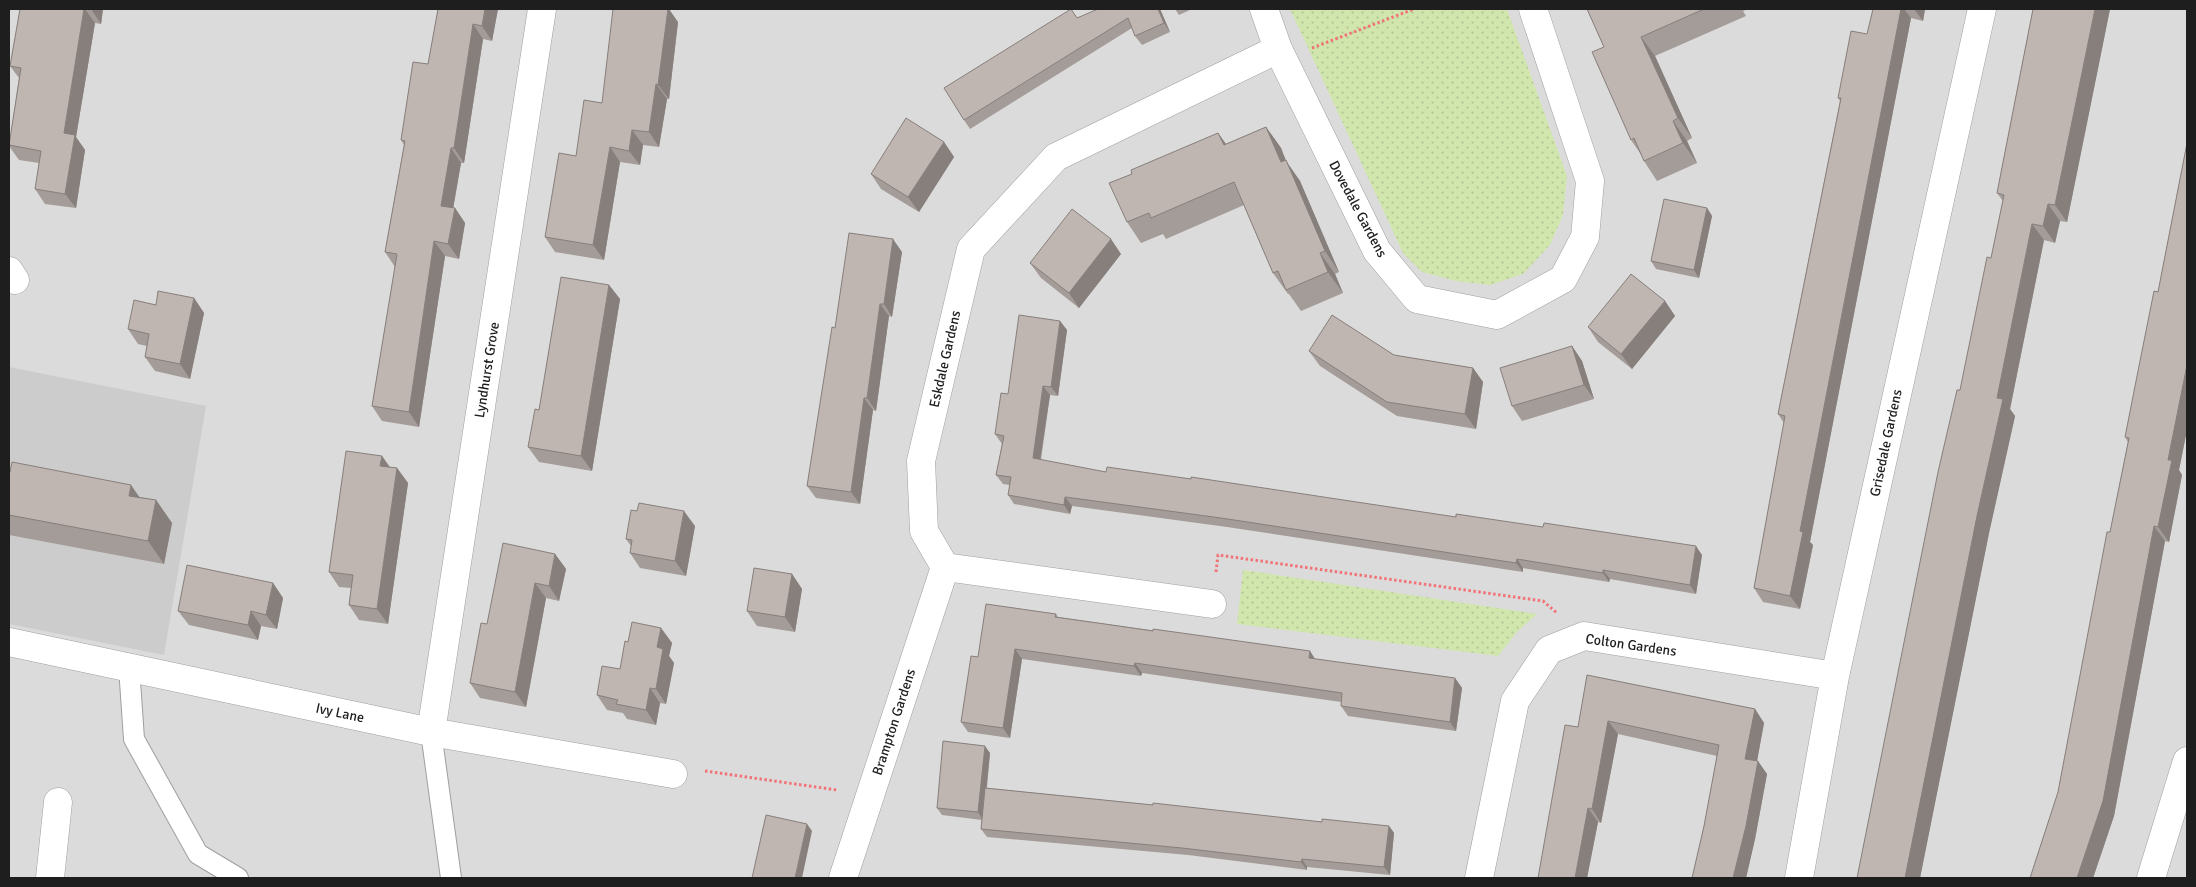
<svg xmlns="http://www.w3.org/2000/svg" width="2196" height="887" font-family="Signika,sans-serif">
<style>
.residential{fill:#dcdbdb}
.religious{fill:#ccc}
.grass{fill:url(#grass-dots)}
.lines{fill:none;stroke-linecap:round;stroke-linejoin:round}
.service-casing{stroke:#9f9f9f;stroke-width:22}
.minor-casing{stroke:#9f9f9f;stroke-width:29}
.tertiary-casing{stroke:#9f9f9f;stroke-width:29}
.path{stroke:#f27377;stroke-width:3;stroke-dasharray:2.5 2.5;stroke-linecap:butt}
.service{stroke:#fff;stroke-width:20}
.minor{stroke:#fff;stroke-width:28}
.tertiary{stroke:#fff;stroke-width:28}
.wall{fill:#a49c98}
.shaded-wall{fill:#867f7c}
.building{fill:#bfb5b1;stroke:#867f7c}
.labels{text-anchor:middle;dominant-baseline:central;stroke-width:4;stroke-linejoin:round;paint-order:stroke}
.street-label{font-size:14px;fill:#1e1e1e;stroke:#fff}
</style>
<defs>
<pattern id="grass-dots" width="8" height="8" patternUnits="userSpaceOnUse" patternTransform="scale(1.25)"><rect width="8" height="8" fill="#d1e6ad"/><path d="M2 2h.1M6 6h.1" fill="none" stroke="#b3c594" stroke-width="1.8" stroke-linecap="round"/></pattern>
</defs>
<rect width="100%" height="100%" fill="#eeeae5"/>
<!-- residential -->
<path class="residential" d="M 9,9 L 2187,9 L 2187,878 L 9,878 Z"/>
<!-- religious -->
<path class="religious" d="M 9,367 L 206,406 L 164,655 L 9,624 Z"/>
<!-- grass -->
<path class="grass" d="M 1290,9 L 1507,9 L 1567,176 L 1563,215 L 1550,245 L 1523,274 L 1490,285 L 1456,281 L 1422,272 L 1403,253 Z
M 1243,570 L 1537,614 L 1517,632 L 1498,656 L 1237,624 Z"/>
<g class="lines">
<!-- service casing -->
<g class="service-casing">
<path id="service" d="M 129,667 L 134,739 L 198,854 L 238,878
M 431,732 L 451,878"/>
</g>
<!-- minor casing -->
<g class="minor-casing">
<path id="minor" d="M 1264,9 L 1278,49 L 1377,251 L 1417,299 L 1497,315 L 1563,279 L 1585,237 L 1590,181 L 1533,9
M 9,271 L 15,280
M 1212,604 L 945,567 L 924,531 L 921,461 L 971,249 L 1056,157 L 1278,49
M 9,642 L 431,732 L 673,774
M 431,732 L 542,9
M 50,878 L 58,802
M 843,878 L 945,567
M 1479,878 L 1515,701 L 1549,650 L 1584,636 L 1835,676
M 1799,878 L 1835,676 L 1982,9"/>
</g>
<!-- tertiary casing -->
<g class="tertiary-casing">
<path id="tertiary" d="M 2151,878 L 2187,761"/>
</g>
<!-- path -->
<path class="path" d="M 1312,48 L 1414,9
M 1216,572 L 1218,555 L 1543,601 L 1557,613
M 705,771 L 837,790"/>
<!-- service -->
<use href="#service" class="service"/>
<!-- minor -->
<use href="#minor" class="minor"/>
<!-- tertiary -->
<use href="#tertiary" class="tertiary"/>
</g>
<!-- wall -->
<path class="wall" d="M 20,9 L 103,9 L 101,24 L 95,23 L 76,137 L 85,150 L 76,208 L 45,204 L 35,189 L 39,163 L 19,160 L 9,146 L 19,78 L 10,66 Z
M 438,9 L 498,9 L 492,41 L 483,39 L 464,163 L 461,163 L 453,208 L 455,208 L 465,223 L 459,259 L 445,256 L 419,427 L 382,421 L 372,406 L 395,267 L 385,252 L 404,145 L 401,140 L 428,64 Z
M 1160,9 L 1170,32 L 1142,45 L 1135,36 L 1132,28 L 970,129 L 964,120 L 1078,17 Z
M 1175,9 L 1192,9 L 1179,15 Z
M 1587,9 L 1749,9 L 1743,11 L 1746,16 L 1655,56 L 1692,138 L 1687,141 L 1697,163 L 1657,181 L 1644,161 L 1640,153 L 1631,140 L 1604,47 Z
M 1873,9 L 1925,9 L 1923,21 L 1911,18 L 1810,542 L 1813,545 L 1800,609 L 1763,602 L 1754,588 L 1784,423 L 1778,414 L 1840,101 L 1838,98 L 1867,34 Z
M 2033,9 L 2110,9 L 2067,222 L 2060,221 L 2055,243 L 2044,240 L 2010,409 L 2015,416 L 1989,533 L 1920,878 L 1857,878 L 1960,390 L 1991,258 L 2003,201 L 1997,193 Z
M 678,22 L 669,99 L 667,99 L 659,147 L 643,145 L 640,165 L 620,162 L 604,260 L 555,252 L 545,237 L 602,103 Z
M 1266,127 L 1281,148 L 1286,161 L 1300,181 L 1339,272 L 1335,274 L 1343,293 L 1301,311 L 1289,294 L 1288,294 L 1273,273 L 1244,205 L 1166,239 L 1163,234 L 1141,243 L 1127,222 L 1132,174 L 1218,133 L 1226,144 Z
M 944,142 L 954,157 L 919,212 L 881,189 L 871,174 Z
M 2187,143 L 2187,430 L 2179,470 L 2182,475 L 2169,542 L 2165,541 L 2114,816 L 2093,878 L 2030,878 L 2058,792 L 2128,442 L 2125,437 L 2158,292 Z
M 1707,208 L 1712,216 L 1699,278 L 1656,269 L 1651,261 Z
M 902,252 L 892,317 L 889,316 L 876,411 L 873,410 L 860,504 L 816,498 L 807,486 L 835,328 Z
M 1121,254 L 1079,308 L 1041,278 L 1030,263 Z
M 609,285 L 620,299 L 592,471 L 539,462 L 528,447 L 539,410 Z
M 194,298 L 204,313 L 190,379 L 155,371 L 145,357 L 147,346 L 138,344 L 128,329 L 156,305 Z
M 1665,301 L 1675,316 L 1632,369 L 1598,342 L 1588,327 Z
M 1060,321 L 1067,330 L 1058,396 L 1050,395 L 1041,460 L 1106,472 L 1702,555 L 1696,594 L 1610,579 L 1609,582 L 1523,568 L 1523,572 L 1227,527 L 1072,506 L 1070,514 L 1014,504 L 1008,495 L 1010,485 L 1003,484 L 996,475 L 1002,444 L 995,434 L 1008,394 Z
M 1572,346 L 1582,361 L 1594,399 L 1522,421 L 1512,406 Z
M 1309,351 L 1394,355 L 1473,368 L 1483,382 L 1476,429 L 1397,416 L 1320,366 Z
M 382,456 L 390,467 L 397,468 L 408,483 L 388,624 L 359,620 L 349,605 L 351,588 L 339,587 L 329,572 Z
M 9,472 L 156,500 L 172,523 L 164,564 L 9,535 Z
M 695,526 L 686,576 L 640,568 L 630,553 L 631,546 L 626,539 Z
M 555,554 L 566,569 L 559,601 L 546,598 L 526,707 L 480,698 L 470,683 L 487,624 Z
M 792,574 L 802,589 L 795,632 L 757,626 L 747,611 Z
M 273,583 L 283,598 L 277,629 L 261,626 L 258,640 L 189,625 L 178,611 Z
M 1056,614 L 1058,617 L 1105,624 L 1310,651 L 1315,659 L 1455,678 L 1462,688 L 1456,731 L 1348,716 L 1341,706 L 1341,702 L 1142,673 L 1141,676 L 1022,659 L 1010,738 L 968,732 L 961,722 L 978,657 Z
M 661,628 L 672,643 L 669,656 L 674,663 L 666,704 L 660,703 L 656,725 L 627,719 L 623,713 L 607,710 L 597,695 L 620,669 L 628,642 Z
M 1587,675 L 1755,709 L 1764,723 L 1757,761 L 1767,774 L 1755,839 L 1746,878 L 1692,878 L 1704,826 L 1717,756 L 1618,734 L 1601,823 L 1598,822 L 1587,878 L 1538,878 L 1578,727 Z
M 990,753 L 987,788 L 1322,822 L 1389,826 L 1394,833 L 1390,875 L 1307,867 L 1307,870 L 1188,855 L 987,837 L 981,829 L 982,820 L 942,815 L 937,808 Z"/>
<!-- shaded-wall -->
<path class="shaded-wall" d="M 84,9 L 85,9 L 95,23 L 76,137 L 85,150 L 76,208 L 65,194 L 64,133 Z
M 91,9 L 103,9 L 101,24 Z
M 485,9 L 498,9 L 492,41 L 482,26 Z
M 658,9 L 669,9 L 678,22 L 669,99 L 658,85 Z
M 1158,9 L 1160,9 L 1170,32 L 1164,23 Z
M 1901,9 L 1904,9 L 1911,18 L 1810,542 L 1813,545 L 1800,609 L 1790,596 L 1800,531 Z
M 1914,9 L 1925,9 L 1923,21 Z
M 2095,9 L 2110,9 L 2067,222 L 2055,205 Z
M 473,24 L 483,39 L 464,163 L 454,148 Z
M 1641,37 L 1655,56 L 1692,138 L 1678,118 Z
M 656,84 L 667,99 L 659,147 L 649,132 Z
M 1673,121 L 1687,141 L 1697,163 L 1683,143 Z
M 1266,127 L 1281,148 L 1286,161 L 1300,181 L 1339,272 L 1325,251 L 1281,162 Z
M 632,130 L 643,145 L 640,165 L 629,151 Z
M 1218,133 L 1233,154 L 1224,145 Z
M 944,142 L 954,157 L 919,212 L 908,197 Z
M 610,147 L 620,162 L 604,260 L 593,245 Z
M 451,148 L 461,163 L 451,221 L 441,206 Z
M 2048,204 L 2060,221 L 2055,243 L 2043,226 Z
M 455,208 L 465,223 L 459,259 L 448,244 Z
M 1707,208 L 1712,216 L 1699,278 L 1694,270 Z
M 2032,224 L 2044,240 L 2010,409 L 2015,416 L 1989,533 L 1920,878 L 1905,878 L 1997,398 Z
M 893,239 L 902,252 L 892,317 L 884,304 Z
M 1111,239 L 1121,254 L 1079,308 L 1069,293 Z
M 434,241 L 445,256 L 419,427 L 409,412 Z
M 1320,253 L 1335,274 L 1343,293 L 1328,272 Z
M 609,285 L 620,299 L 592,471 L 581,456 Z
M 194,298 L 204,313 L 190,379 L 180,364 Z
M 1665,301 L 1675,316 L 1632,369 L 1621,354 Z
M 880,304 L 889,316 L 876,411 L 867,398 Z
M 1060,321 L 1067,330 L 1058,396 L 1051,387 Z
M 1572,346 L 1582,361 L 1594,399 L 1584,385 Z
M 2187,365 L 2187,430 L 2179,470 L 2182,475 L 2169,542 L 2158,527 L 2168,460 Z
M 1473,368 L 1483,382 L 1476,429 L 1465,414 Z
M 1043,386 L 1050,395 L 1039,467 L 1033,458 Z
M 864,398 L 873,410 L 860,504 L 851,492 Z
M 382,456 L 392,471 L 380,466 Z
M 397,468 L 408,483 L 388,624 L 377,609 Z
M 131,485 L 147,508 L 129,496 Z
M 1065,497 L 1072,506 L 1070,514 L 1064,505 Z
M 156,500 L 172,523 L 164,564 L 148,541 Z
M 684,511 L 695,526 L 686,576 L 675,561 Z
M 2154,526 L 2165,541 L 2114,816 L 2093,878 L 2077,878 Z
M 1696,546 L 1702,555 L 1696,594 L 1690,585 Z
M 555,554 L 566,569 L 559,601 L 549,586 Z
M 1517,559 L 1523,568 L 1523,572 L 1516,563 Z
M 1603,570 L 1610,579 L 1609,582 L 1603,573 Z
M 792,574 L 802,589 L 795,632 L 785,617 Z
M 273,583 L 283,598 L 277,629 L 266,615 Z
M 535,583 L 546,598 L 526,707 L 515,692 Z
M 251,611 L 261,626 L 258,640 L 248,625 Z
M 661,628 L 672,643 L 669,656 L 674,663 L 666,704 L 656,689 L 657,647 Z
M 1015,649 L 1022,659 L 1010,738 L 1003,728 Z
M 1310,651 L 1316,661 L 1309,658 Z
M 1135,663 L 1142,673 L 1141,676 L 1134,666 Z
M 1455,678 L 1462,688 L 1456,731 L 1450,722 Z
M 650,688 L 660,703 L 656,725 L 646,710 Z
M 1755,709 L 1764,723 L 1755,772 L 1745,759 Z
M 1608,721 L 1618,734 L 1601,823 L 1592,809 Z
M 985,746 L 990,753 L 983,820 L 978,812 Z
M 1758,761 L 1767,774 L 1755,839 L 1746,878 L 1733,878 Z
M 1588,808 L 1598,822 L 1587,878 L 1575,878 Z
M 807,824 L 812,831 L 802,878 L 795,878 Z
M 1389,826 L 1394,833 L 1390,875 L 1384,867 Z
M 1302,859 L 1307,867 L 1307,870 L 1301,862 Z"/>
<!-- building -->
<path class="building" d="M 20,9 L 84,9 L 64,133 L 75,135 L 65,194 L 35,189 L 41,151 L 9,145 L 21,68 L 10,66 Z
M 438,9 L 485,9 L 482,26 L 473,24 L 454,148 L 451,148 L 441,206 L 455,208 L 448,244 L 434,241 L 409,412 L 372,406 L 397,254 L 385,252 L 405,141 L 401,140 L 413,62 L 428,64 Z
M 613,9 L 668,9 L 658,85 L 656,84 L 649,132 L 632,130 L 629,151 L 610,147 L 593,245 L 545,237 L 559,153 L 576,156 L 584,100 L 602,103 Z
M 1071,9 L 1077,18 L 1098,9 L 1158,9 L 1164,23 L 1135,36 L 1128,18 L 964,120 L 944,88 Z
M 1587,9 L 1704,9 L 1641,37 L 1678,118 L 1673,121 L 1683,143 L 1644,161 L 1634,138 L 1631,140 L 1592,52 L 1604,47 Z
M 1873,9 L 1901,9 L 1800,531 L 1803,532 L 1790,596 L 1754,588 L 1785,416 L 1778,414 L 1841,98 L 1838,98 L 1851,31 L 1867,34 Z
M 2033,9 L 2095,9 L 2055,205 L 2048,204 L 2043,226 L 2032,224 L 1997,398 L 2003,399 L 1977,516 L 1905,878 L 1857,878 L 1938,472 L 1957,390 L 1960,390 L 1987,257 L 1991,258 L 2004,195 L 1997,193 Z
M 906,118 L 944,142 L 908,197 L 871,174 Z
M 1266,127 L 1281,162 L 1286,160 L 1325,251 L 1320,253 L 1328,272 L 1286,290 L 1278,271 L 1273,273 L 1234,182 L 1151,218 L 1149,213 L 1127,222 L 1109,183 L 1132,174 L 1131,170 L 1218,133 L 1224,145 Z
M 2187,143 L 2187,365 L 2168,460 L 2172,460 L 2158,527 L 2154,526 L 2103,801 L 2077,878 L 2030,878 L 2058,792 L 2107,532 L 2110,532 L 2129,438 L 2125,437 L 2138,371 L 2154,291 L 2158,292 Z
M 1664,199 L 1707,208 L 1694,270 L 1651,261 Z
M 1072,209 L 1111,239 L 1069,293 L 1030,263 Z
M 849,233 L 893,239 L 884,304 L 880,304 L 867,398 L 864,398 L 851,492 L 807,486 L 832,327 L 835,328 Z
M 1631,274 L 1665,301 L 1621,354 L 1588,327 Z
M 561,277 L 609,285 L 581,456 L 528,447 L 535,409 L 539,410 Z
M 158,291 L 194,298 L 180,364 L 145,357 L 149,334 L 128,329 L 134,300 L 156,305 Z
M 1019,315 L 1060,321 L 1051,387 L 1043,386 L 1033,458 L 1106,472 L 1107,467 L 1191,479 L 1191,477 L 1456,517 L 1456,514 L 1543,527 L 1544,523 L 1696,546 L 1690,585 L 1603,570 L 1603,573 L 1517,559 L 1516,563 L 1221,518 L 1065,497 L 1064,505 L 1008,495 L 1011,477 L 996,475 L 1004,436 L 995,434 L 1001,393 L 1008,394 Z
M 1332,315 L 1394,355 L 1473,368 L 1465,414 L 1387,402 L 1309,351 Z
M 1572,346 L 1584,385 L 1512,406 L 1500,368 Z
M 346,451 L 382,456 L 380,466 L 397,468 L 377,609 L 349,605 L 353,575 L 329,572 Z
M 12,462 L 131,485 L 129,496 L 156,500 L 148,541 L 9,515 L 9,472 L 10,472 Z
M 639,503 L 684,511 L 675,561 L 630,553 L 632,540 L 626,539 L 631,510 L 637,511 Z
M 503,543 L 555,554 L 549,586 L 535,583 L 515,692 L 470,683 L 481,623 L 487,624 Z
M 187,565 L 273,583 L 266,615 L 251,611 L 248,625 L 178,611 Z
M 754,568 L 792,574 L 785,617 L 747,611 Z
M 986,604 L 1056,614 L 1055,617 L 1105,624 L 1153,631 L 1153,629 L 1310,651 L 1309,658 L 1455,678 L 1450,722 L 1341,706 L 1342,693 L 1135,663 L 1134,666 L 1015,649 L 1003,728 L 961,722 L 971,656 L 978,657 Z
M 632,622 L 661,628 L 657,647 L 663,649 L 656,689 L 650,688 L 646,710 L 616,704 L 618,700 L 597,695 L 602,666 L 620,669 L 625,641 L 628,642 Z
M 1587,675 L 1755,709 L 1745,759 L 1758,761 L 1746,826 L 1733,878 L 1692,878 L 1704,826 L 1719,745 L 1608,721 L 1592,809 L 1588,808 L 1575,878 L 1538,878 L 1565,725 L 1578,727 Z
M 943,741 L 985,746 L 978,812 L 937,808 Z
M 985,788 L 1153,805 L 1153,803 L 1322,822 L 1322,819 L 1389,826 L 1384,867 L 1302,859 L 1301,862 L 1182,848 L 981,829 Z
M 766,815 L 807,824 L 795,878 L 752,878 Z"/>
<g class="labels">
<!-- street labels -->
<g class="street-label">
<text transform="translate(1358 209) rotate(62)">Dovedale Gardens</text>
<text transform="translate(945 359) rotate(-77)">Eskdale Gardens</text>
<text transform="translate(487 370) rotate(-81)">Lyndhurst Grove</text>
<text transform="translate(1886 443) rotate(-78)">Grisedale Gardens</text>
<text transform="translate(1631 645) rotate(8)">Colton Gardens</text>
<text transform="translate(340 713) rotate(12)">Ivy Lane</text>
<text transform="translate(894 722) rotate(-72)">Brampton Gardens</text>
</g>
</g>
<!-- border -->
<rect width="2196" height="887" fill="none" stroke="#1e1e1e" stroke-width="20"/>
</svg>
